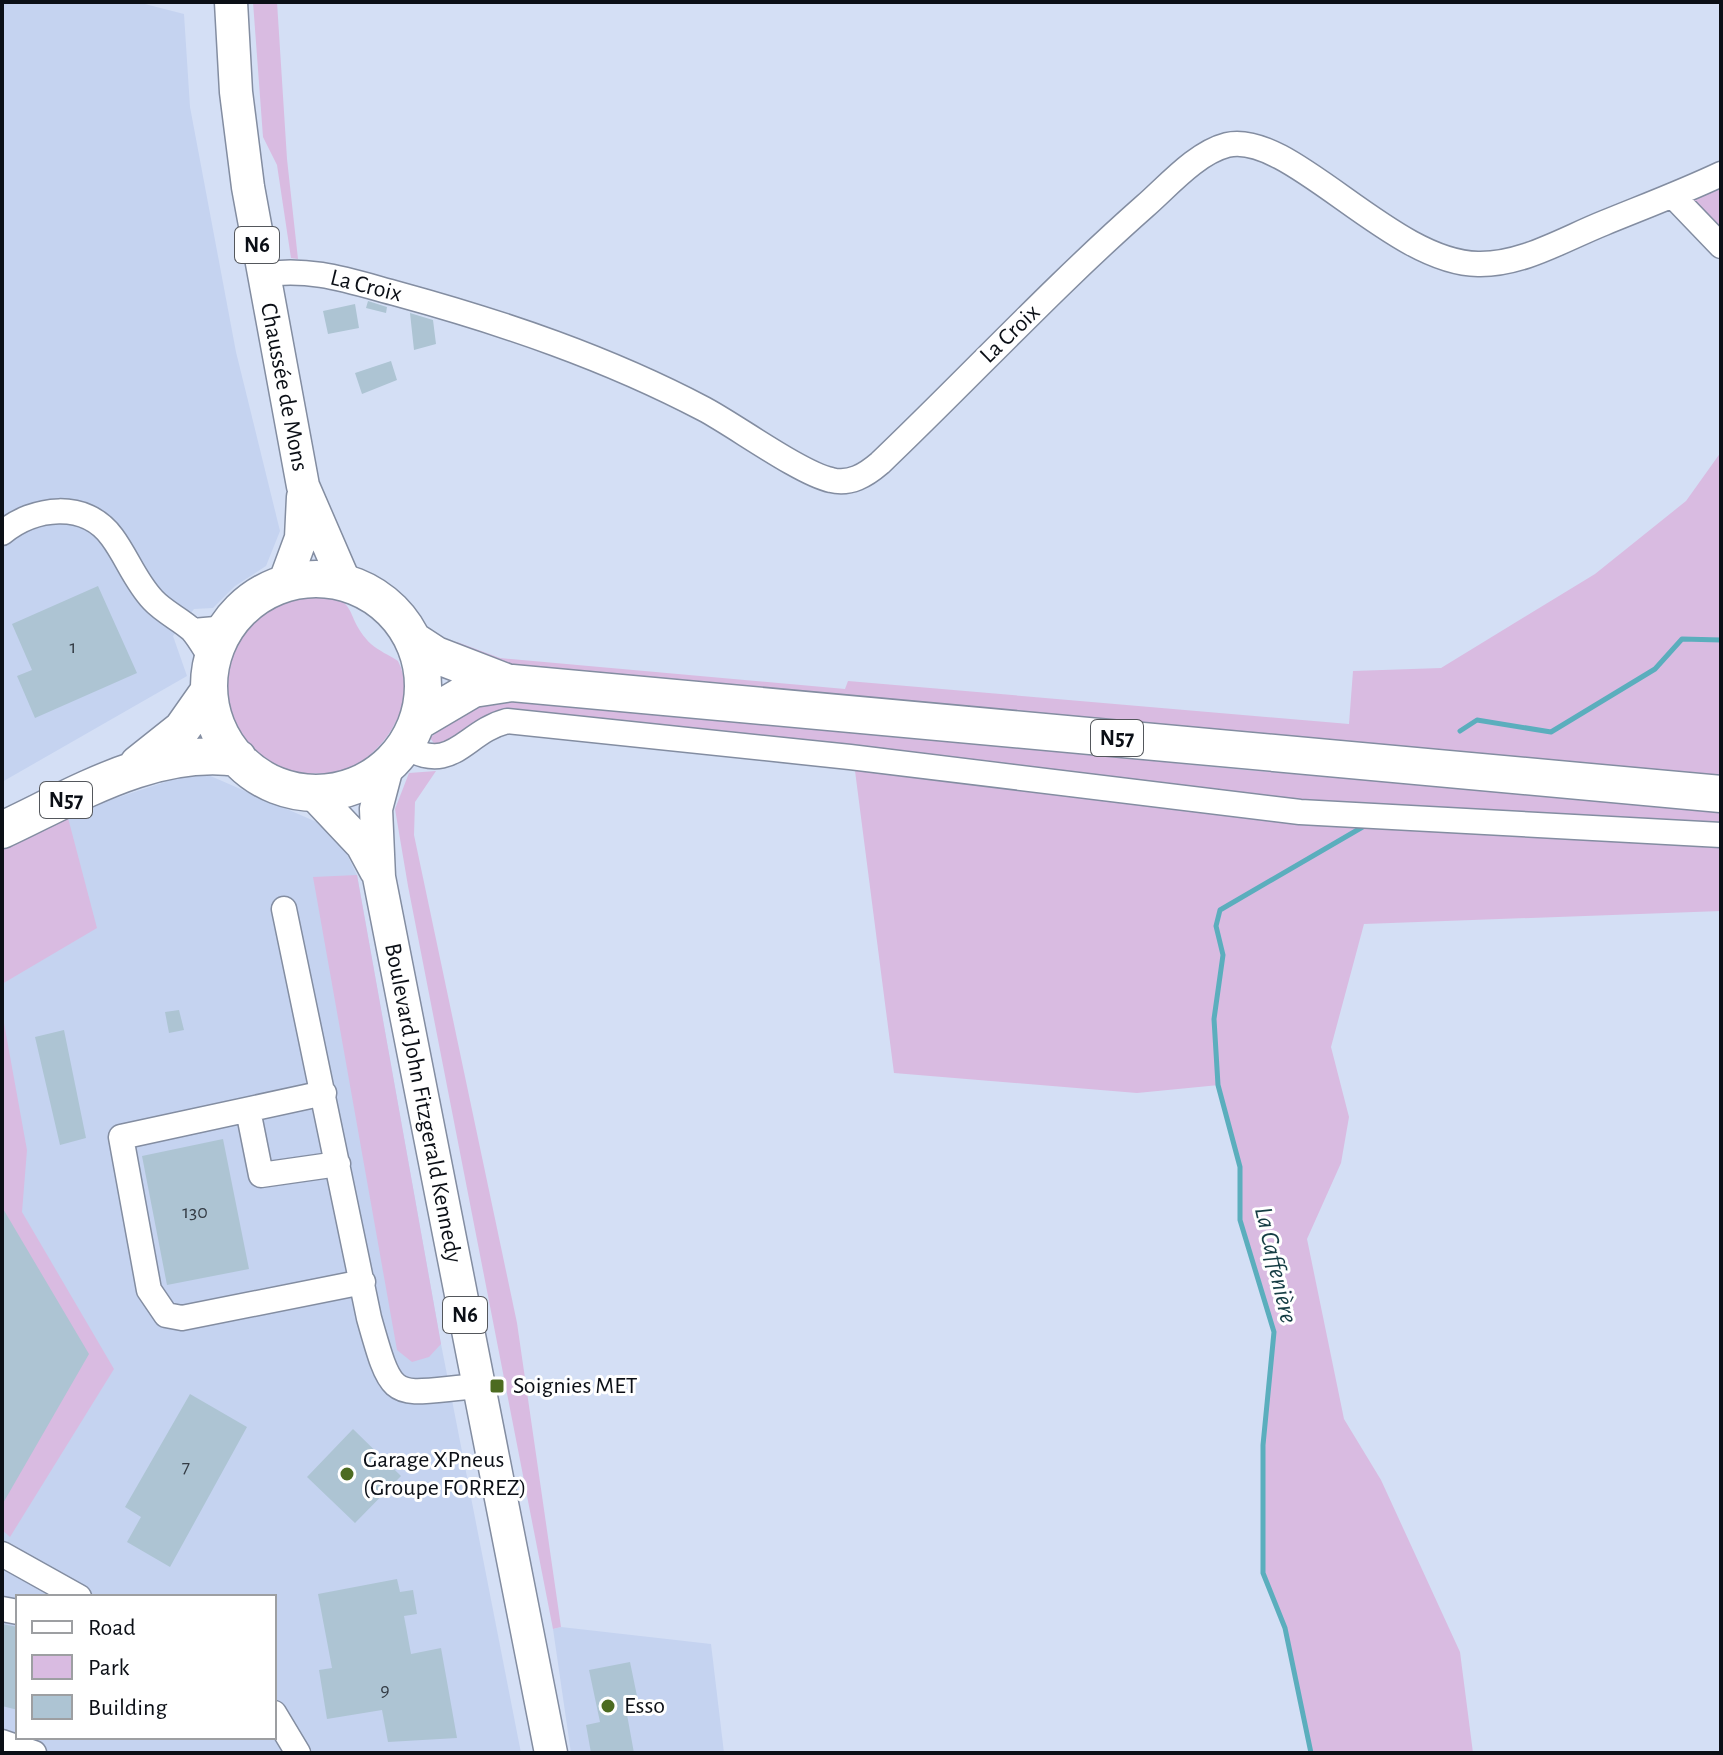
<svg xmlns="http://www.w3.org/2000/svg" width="1723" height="1755" font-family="'Alegreya Sans',sans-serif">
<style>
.built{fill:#c5d3f0;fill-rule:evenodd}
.green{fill:#d9bbe1}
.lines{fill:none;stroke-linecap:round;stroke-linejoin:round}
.stream{stroke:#5baebd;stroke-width:5}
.building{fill:#adc4d3}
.minor-casing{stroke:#838da1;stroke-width:27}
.major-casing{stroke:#838da1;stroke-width:35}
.highway-casing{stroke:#838da1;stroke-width:39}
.minor{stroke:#fff;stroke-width:24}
.major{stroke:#fff;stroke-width:32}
.highway{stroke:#fff;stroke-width:36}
.poi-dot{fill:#4c6b21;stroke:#fff;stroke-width:3}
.labels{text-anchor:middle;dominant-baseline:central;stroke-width:6;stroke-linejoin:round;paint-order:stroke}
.number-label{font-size:20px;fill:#343c45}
.shield{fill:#fff;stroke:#54575c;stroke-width:2}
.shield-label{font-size:22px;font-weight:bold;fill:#0b0f16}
.street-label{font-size:24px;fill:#0b0f16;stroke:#fff}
.poi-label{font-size:24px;fill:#0b0f16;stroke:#fff;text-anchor:start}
.water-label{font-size:26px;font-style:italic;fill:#153d44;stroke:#fff}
</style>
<rect width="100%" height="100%" fill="#d4dff5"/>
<!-- built -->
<path class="built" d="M 2,2 L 137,2 L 184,14 L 190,107 L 236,352 L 280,531 L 266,566 L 235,586 L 213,608 L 194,609 L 173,636 L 187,676 L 2,782 Z
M 199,771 L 335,830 L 357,875 L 441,1344 L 521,1753 L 2,1753 L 2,844 L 67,814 ZM 18,1597 L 274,1597 L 274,1737 L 18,1737 Z
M 561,1627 L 711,1644 L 724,1753 L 571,1753 L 553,1629 Z"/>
<!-- green -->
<path class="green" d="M 253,2 L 277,2 L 287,159 L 298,259 L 291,258 L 277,165 L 263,137 Z
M 1721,163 L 1721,261 L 1658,190 Z
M 1721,452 L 1721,776 L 1256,738 L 503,668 L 463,656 L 457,642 L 500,658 L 845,689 L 848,681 L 1349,724 L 1353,671 L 1441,668 L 1595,574 L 1686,501 Z
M 307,596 C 364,596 340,613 371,644 C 379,651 389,655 398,661 C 411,687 403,713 388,735 C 372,757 354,770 327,773 C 210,785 187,618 307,596 Z
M 478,695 L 1246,770 L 1721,808 L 1721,830 L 1302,805 L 504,713 L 458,740 L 436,746 L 430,738 Z
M 854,763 L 1721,840 L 1721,911 L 1364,924 L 1331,1047 L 1349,1117 L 1341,1163 L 1307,1239 L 1344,1419 L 1381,1480 L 1460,1652 L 1473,1753 L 1311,1753 L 1285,1628 L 1263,1573 L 1263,1445 L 1274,1332 L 1240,1220 L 1240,1167 L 1219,1085 L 1137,1093 L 894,1073 Z
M 436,771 L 415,802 L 414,835 L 517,1323 L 561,1627 L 553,1629 L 408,886 L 395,809 L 409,773 Z
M 67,814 L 97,928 L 2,984 L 2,844 Z
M 357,875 L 441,1344 L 429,1357 L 412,1362 L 397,1350 L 313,877 Z
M 2,1012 L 27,1150 L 22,1212 L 114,1369 L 10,1537 L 2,1530 Z"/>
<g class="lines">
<!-- stream -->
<path class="stream" d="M 1460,731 L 1477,720 L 1551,732 L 1655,669 L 1682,639 L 1721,640
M 1311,1753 L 1285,1628 L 1263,1573 L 1263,1445 L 1274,1332 L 1240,1220 L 1240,1167 L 1218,1085 L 1214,1019 L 1223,955 L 1216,926 L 1220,910 L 1366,825"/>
</g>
<!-- building -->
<path class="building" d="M 368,301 L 387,307 L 386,313 L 366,308 Z
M 355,304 L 359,328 L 328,334 L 323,311 Z
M 410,313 L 433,320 L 436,344 L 414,350 Z
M 391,361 L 397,380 L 362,394 L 355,373 Z
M 98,586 L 137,673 L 35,718 L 17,676 L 32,670 L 12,624 Z
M 179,1010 L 184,1030 L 169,1033 L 165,1012 Z
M 64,1030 L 86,1138 L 60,1145 L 35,1037 Z
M 223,1139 L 249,1269 L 167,1285 L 142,1156 Z
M 2,1207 L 89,1354 L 2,1505 Z
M 190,1394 L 247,1427 L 170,1567 L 127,1542 L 141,1517 L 125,1507 Z
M 353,1429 L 401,1476 L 355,1523 L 307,1477 Z
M 397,1579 L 400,1592 L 413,1590 L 417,1614 L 404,1616 L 411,1654 L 441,1648 L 457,1738 L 388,1742 L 382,1710 L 327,1719 L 319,1670 L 332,1668 L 318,1594 Z
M 2,1624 L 18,1627 L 18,1710 L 2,1706 Z
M 630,1662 L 637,1696 L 624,1698 L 634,1753 L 591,1753 L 586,1725 L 600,1722 L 589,1670 Z"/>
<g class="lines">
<!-- minor casing -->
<g class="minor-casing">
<path id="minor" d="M 1673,196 L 1721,246
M 262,275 C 309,266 353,282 398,294 C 504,323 607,358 704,409 C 736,426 800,473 831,480 C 850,485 866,475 880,463 C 969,378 1052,288 1145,206 C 1168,186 1196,153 1227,145 C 1290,130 1391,263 1478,264 C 1522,265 1564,239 1604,223 C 1643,207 1683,192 1721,174
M 2,533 C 34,507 85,500 112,537 C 127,557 135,581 153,600 C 164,612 180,619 192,630 C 200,639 206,651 213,661
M 193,631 L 227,628
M 404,746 C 453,776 464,732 507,721 L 850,757 L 1300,812 L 1721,835
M 284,909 L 369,1318 C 394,1407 391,1393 479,1386
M 324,1093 L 121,1137 L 149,1290 L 166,1315 L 182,1318 L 363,1282
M 248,1110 L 261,1175 L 338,1164
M 2,1554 L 79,1597
M 2,1609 L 18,1612
M 274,1713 L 298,1753
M 2,1742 L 34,1753"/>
</g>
<!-- major casing -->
<g class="major-casing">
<path id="major" d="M 231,2 L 236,92 L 248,187 L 303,486 L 345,583
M 284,584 L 301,538 L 303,497
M 387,767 L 376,809 L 379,877 L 551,1753
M 313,793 L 362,845 L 376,871"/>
</g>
<!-- highway casing -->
<g class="highway-casing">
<path id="highway" d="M209 686a107 107 0 1 1 214 0a107 107 0 1 1-214 0Z
M 413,640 L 436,655 L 506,682
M 417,722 L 473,689 L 512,683 L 1721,794
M 138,764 L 182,729 L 208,692
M 2,830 C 75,796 154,746 238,758"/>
</g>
<!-- minor -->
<use href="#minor" class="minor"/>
<!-- major -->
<use href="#major" class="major"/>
<!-- highway -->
<use href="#highway" class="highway"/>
</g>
<!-- markers -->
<g class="poi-dot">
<rect x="489" y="1378" width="16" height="16" rx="4"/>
<circle cx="347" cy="1474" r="8"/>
<circle cx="608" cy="1706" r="8"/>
</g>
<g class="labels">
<!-- number labels -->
<g class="number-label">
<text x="73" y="647">1</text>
<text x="195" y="1212">130</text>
<text x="186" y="1467">7</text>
<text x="385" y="1690">9</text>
</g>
<!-- shield labels -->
<g class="shield">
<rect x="235" y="227" width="44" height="36" rx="6"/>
<rect x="1091" y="720" width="52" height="36" rx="6"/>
<rect x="40" y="782" width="52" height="36" rx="6"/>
<rect x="443" y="1297" width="44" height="36" rx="6"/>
</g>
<g class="shield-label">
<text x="257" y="245">N6</text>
<text x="1117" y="738">N57</text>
<text x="66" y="800">N57</text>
<text x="465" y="1315">N6</text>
</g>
<!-- street labels -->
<g class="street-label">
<text transform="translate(366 286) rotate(14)">La Croix</text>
<text transform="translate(1010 334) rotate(-44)">La Croix</text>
<text transform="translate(284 387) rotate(79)">Chaussée de Mons</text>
<text transform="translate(423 1103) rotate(79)">Boulevard John Fitzgerald Kennedy</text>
</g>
<!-- poi labels -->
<g class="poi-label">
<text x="513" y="1386">Soignies MET</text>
<text x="363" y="1460">Garage XPneus<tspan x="363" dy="28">(Groupe FORREZ)</tspan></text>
<text x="624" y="1706">Esso</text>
</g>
<!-- water labels -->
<g class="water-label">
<text transform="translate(1276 1265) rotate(77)">La Caffenière</text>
</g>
</g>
<!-- border -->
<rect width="1723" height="1755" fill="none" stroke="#0b0f16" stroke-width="8"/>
<!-- legend -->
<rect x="16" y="1595" width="260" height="144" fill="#ffffff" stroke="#9d9fa2" stroke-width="2"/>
<rect x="32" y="1621" width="40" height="12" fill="#ffffff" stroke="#9d9fa2" stroke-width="2"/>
<text x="88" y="1635" font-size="24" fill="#0b0f16">Road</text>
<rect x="32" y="1655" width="40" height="24" fill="#d9bbe1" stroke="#9d9fa2" stroke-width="2"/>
<text x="88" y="1675" font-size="24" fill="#0b0f16">Park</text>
<rect x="32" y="1695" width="40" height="24" fill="#adc4d3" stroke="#9d9fa2" stroke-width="2"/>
<text x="88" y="1715" font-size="24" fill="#0b0f16">Building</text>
</svg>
